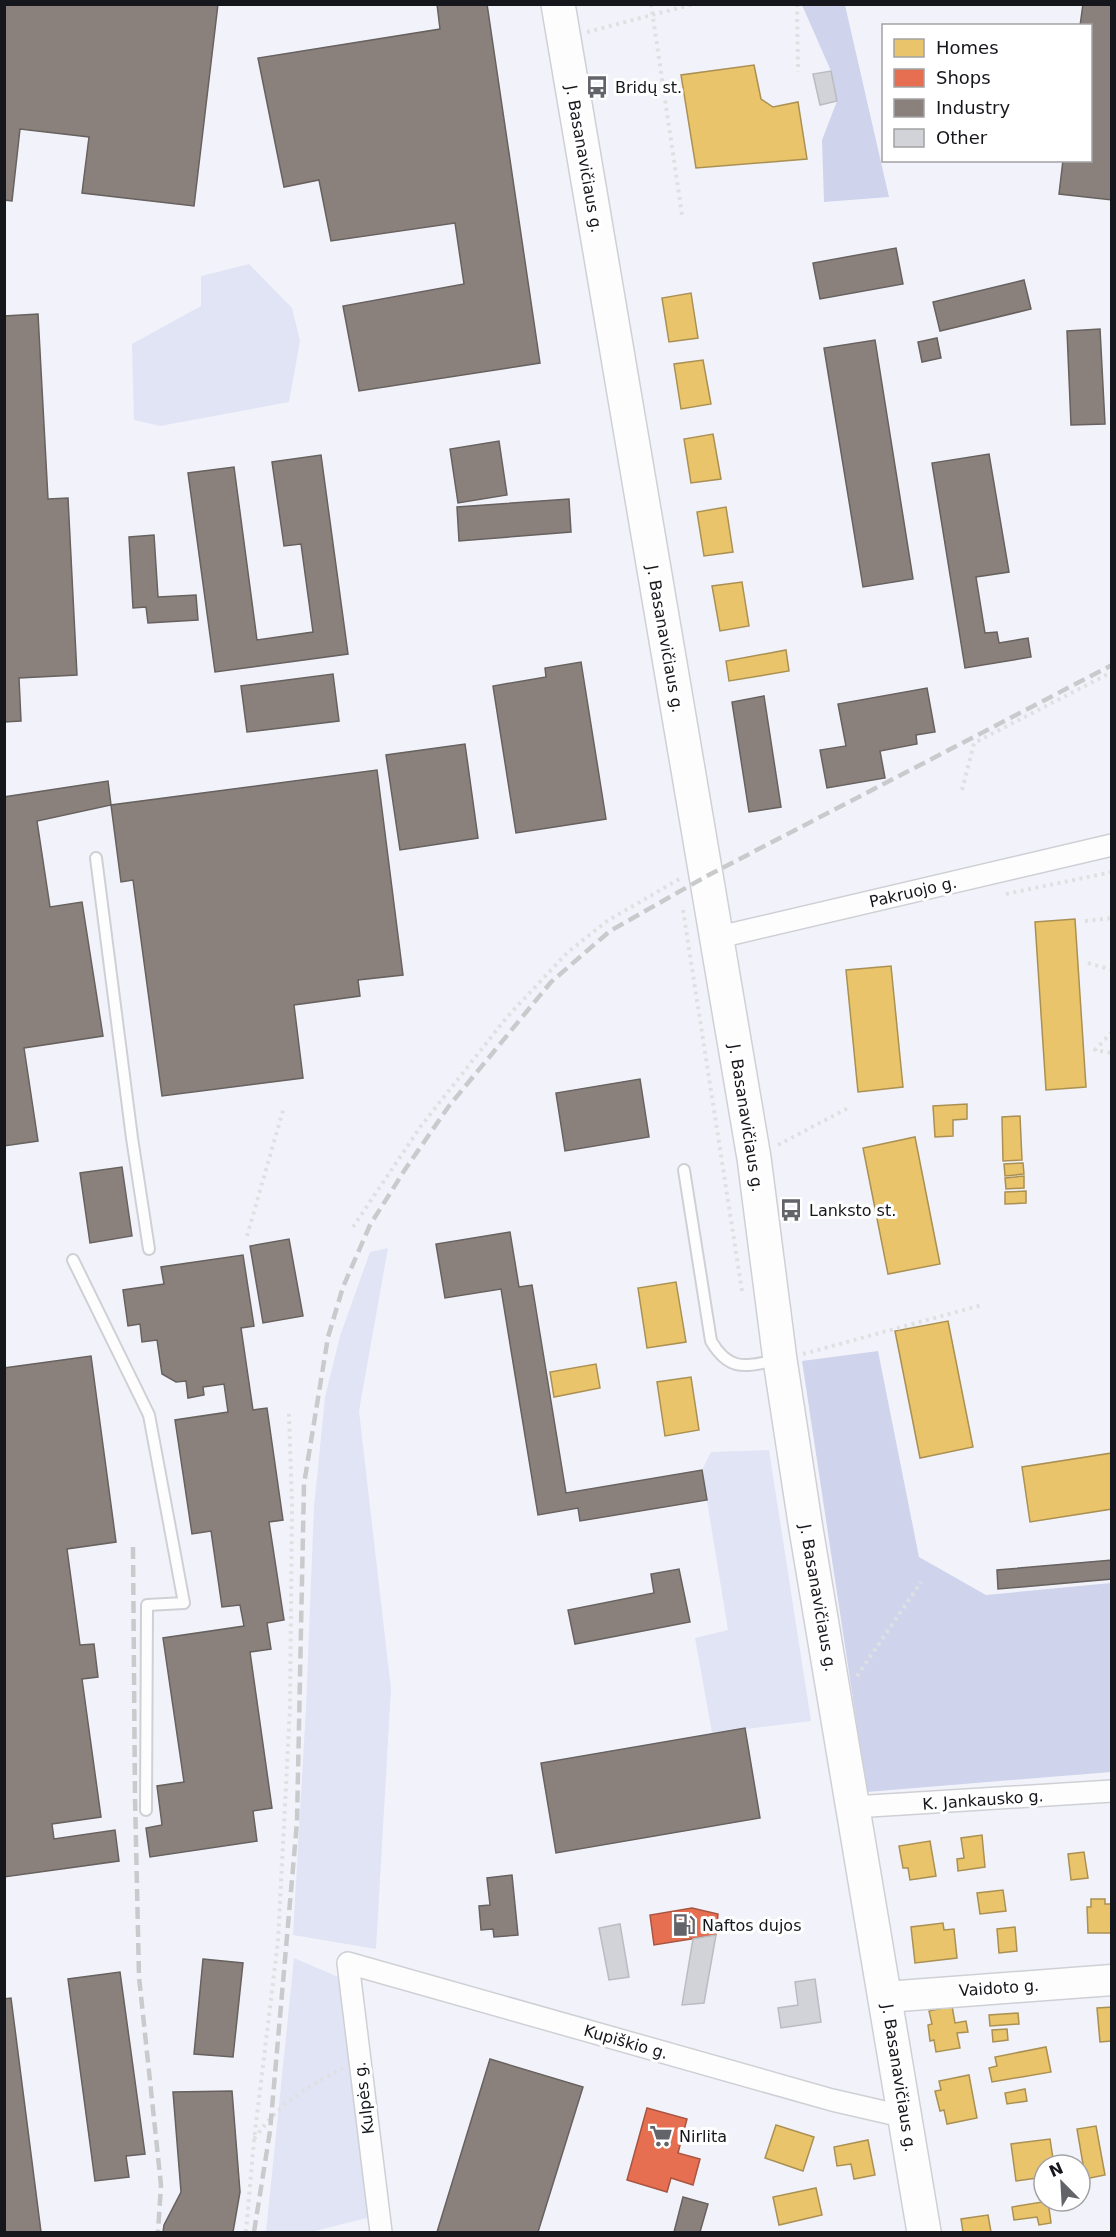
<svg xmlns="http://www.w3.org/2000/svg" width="1116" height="2237" font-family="'DejaVu Sans',sans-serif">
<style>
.green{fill:#e0e4f5}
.forest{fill:#cfd4ec}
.homes{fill:#e9c46a;stroke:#aa9053;stroke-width:1.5}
.shops{fill:#e76f51;stroke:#a85541;stroke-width:1.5}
.industry{fill:#8a817c;stroke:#67615f;stroke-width:1.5}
.building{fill:#d2d3d8;stroke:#bbbcc1;stroke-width:1.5}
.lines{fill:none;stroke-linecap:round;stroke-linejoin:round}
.service-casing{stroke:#cfd0d5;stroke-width:14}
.minor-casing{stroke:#cfd0d5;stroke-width:24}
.secondary-casing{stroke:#cfd0d5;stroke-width:33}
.primary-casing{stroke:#cfd0d5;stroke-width:36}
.path{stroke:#e0e0e2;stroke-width:4;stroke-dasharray:3 4.5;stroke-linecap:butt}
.service{stroke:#fdfdfe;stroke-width:10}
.minor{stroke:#fdfdfe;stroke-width:21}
.secondary{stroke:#fdfdfe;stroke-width:30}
.primary{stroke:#fdfdfe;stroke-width:33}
.rail{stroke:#c9cacc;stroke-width:4.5;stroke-dasharray:12 6;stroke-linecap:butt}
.labels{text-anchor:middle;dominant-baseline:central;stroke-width:6;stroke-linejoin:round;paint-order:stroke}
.poi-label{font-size:16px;fill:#16171c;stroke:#fff;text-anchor:start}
.street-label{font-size:16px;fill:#16171c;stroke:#fff}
</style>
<rect width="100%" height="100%" fill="#f2f3fa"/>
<!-- green -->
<path class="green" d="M 249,264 L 292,308 L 300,341 L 289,402 L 160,426 L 134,420 L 132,344 L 201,306 L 201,276 Z
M 388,1248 L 359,1411 L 391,1689 L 376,1949 L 293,1935 L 306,1707 L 314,1507 L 325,1397 L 340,1336 L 370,1252 Z
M 769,1450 L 811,1721 L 712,1733 L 695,1638 L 728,1630 L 702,1470 L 711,1452 Z
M 294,1958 L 343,1979 L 371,2217 L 311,2232 L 266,2232 Z"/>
<!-- forest -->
<path class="forest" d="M 802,5 L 845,5 L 889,197 L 824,202 L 822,140 L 837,101 L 831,71 Z
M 878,1351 L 919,1557 L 986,1595 L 1111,1583 L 1111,1772 L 867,1792 L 802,1361 Z"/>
<!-- homes -->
<path class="homes" d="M 754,65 L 761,99 L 773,107 L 798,102 L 807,159 L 696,168 L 681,75 Z
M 691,293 L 698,338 L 669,342 L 662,298 Z
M 703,360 L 711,404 L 681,409 L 674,364 Z
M 713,434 L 721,479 L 691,483 L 684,439 Z
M 726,507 L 733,552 L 704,556 L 697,512 Z
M 742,582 L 749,626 L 720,631 L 712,586 Z
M 786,650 L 789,671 L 729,681 L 726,661 Z
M 1075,919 L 1086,1087 L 1046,1090 L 1035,922 Z
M 891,966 L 903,1087 L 858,1092 L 846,970 Z
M 967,1104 L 967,1119 L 953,1120 L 953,1136 L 935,1137 L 933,1106 Z
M 1020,1116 L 1022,1160 L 1003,1161 L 1002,1117 Z
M 915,1137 L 940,1264 L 888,1274 L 863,1148 Z
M 1023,1163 L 1024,1174 L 1005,1176 L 1004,1164 Z
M 1024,1176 L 1024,1188 L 1006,1189 L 1005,1178 Z
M 1026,1191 L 1026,1203 L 1005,1204 L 1005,1192 Z
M 676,1282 L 686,1342 L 647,1348 L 638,1288 Z
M 948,1321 L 973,1447 L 920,1458 L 895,1331 Z
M 596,1364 L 600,1388 L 554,1397 L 550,1372 Z
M 691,1377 L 699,1430 L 665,1436 L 657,1382 Z
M 1112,1453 L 1112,1509 L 1030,1522 L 1022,1467 Z
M 982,1835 L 985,1867 L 958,1871 L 957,1859 L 964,1858 L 961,1838 Z
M 930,1841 L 936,1876 L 910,1880 L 908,1868 L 903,1868 L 899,1846 Z
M 1084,1852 L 1088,1878 L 1071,1880 L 1068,1854 Z
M 1003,1890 L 1006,1911 L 980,1914 L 977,1893 Z
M 1091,1899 L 1105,1899 L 1105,1904 L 1112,1904 L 1112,1933 L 1088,1933 L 1087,1907 L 1091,1907 Z
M 943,1923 L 944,1930 L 954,1929 L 957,1958 L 915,1963 L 911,1927 Z
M 1015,1927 L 1017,1951 L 999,1953 L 997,1929 Z
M 952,2006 L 955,2023 L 966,2021 L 968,2032 L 957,2033 L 960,2048 L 936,2052 L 934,2040 L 930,2041 L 928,2025 L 932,2024 L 929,2011 Z
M 1112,2007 L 1112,2041 L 1100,2042 L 1097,2008 Z
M 1018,2013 L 1019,2024 L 990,2026 L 989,2015 Z
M 1007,2029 L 1008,2040 L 993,2042 L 992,2030 Z
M 1046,2047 L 1051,2072 L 992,2082 L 989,2068 L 997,2066 L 995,2057 Z
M 969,2075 L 977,2118 L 947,2124 L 944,2110 L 940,2111 L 935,2091 L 941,2090 L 939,2081 Z
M 1025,2089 L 1027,2101 L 1007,2104 L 1005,2093 Z
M 776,2125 L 814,2137 L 803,2171 L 765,2158 Z
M 1096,2126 L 1105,2175 L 1080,2180 L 1080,2165 L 1083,2164 L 1077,2129 Z
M 1050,2139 L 1054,2165 L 1044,2165 L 1044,2177 L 1016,2181 L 1011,2144 Z
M 868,2140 L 875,2175 L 854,2179 L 851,2164 L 837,2166 L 834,2147 Z
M 816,2188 L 822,2215 L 779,2225 L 773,2197 Z
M 1048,2201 L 1051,2223 L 1039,2225 L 1037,2217 L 1014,2220 L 1012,2207 Z
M 988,2215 L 991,2232 L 963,2232 L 961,2219 Z"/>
<!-- shops -->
<path class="shops" d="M 692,1908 L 718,1914 L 716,1935 L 654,1945 L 650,1915 Z
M 647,2108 L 687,2119 L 678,2153 L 700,2159 L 693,2185 L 671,2178 L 667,2192 L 627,2180 Z"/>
<!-- industry -->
<path class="industry" d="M 4,4 L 218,4 L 194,206 L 82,193 L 89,137 L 20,129 L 12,201 L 4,200 Z
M 437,4 L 487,4 L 540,363 L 359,391 L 343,306 L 464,284 L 455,223 L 331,241 L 319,180 L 284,187 L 258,58 L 440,29 Z
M 1083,4 L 1112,4 L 1112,200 L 1059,194 L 1063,160 L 1090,160 L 1090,26 L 1080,26 Z
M 896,248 L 903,284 L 820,299 L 813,263 Z
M 1024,280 L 1031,309 L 940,331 L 933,302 Z
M 38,314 L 48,499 L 68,498 L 77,675 L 19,678 L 21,721 L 4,722 L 4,316 Z
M 1100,329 L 1105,424 L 1071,425 L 1067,331 Z
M 937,338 L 941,358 L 922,362 L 918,342 Z
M 875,340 L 913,579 L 863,587 L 824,348 Z
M 499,441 L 507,495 L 458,503 L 450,449 Z
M 989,454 L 1009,572 L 976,577 L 985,633 L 997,632 L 999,643 L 1028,638 L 1031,657 L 965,668 L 932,463 Z
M 321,455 L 348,654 L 215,672 L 188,473 L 234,467 L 257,640 L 313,632 L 301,544 L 284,546 L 272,462 Z
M 569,499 L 571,532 L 459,541 L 457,507 Z
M 154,535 L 158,597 L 196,595 L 198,620 L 148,623 L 146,607 L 133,608 L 129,537 Z
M 581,662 L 606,819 L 516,833 L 493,686 L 546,677 L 545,668 Z
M 333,674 L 339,721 L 247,732 L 241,686 Z
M 927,688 L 935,732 L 916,735 L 917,744 L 880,751 L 885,778 L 827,788 L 820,750 L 846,746 L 838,704 Z
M 764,696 L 781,807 L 749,812 L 732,702 Z
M 465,744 L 478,838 L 400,850 L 386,755 Z
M 377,770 L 403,975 L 358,980 L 360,996 L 294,1005 L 303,1078 L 162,1096 L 133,880 L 121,882 L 111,805 Z
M 108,781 L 111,805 L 37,821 L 50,907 L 82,902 L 103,1036 L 24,1048 L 38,1141 L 4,1146 L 4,797 Z
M 640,1079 L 649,1137 L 565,1151 L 556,1093 Z
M 122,1167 L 132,1236 L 90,1243 L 80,1173 Z
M 510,1232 L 519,1287 L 532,1285 L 566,1493 L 702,1470 L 707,1500 L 580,1521 L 578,1508 L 538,1515 L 501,1289 L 445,1298 L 436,1244 Z
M 289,1239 L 303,1316 L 263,1323 L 250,1246 Z
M 243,1255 L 254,1326 L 241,1328 L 253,1410 L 267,1408 L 283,1520 L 269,1522 L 284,1620 L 267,1623 L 271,1649 L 250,1652 L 272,1808 L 253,1811 L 257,1841 L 150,1857 L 146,1828 L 162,1825 L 157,1786 L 184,1782 L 163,1638 L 244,1626 L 240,1605 L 222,1607 L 211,1531 L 192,1534 L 175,1420 L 228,1412 L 224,1384 L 203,1387 L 204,1395 L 188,1398 L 186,1381 L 176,1382 L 162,1374 L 157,1340 L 142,1342 L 140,1324 L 128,1326 L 123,1290 L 164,1284 L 161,1267 Z
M 91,1356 L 116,1542 L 67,1549 L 80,1645 L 94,1644 L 98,1677 L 82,1679 L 101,1817 L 52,1824 L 54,1839 L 115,1830 L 119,1861 L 4,1877 L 4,1368 Z
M 1112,1560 L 1112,1579 L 998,1589 L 997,1570 Z
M 679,1569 L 690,1622 L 575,1644 L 568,1610 L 654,1593 L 651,1574 Z
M 745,1728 L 760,1818 L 556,1853 L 541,1763 Z
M 512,1875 L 518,1935 L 494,1937 L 493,1929 L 481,1930 L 479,1906 L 490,1905 L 487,1878 Z
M 203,1959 L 243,1963 L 233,2057 L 194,2054 Z
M 120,1972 L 145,2154 L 126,2156 L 129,2177 L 95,2181 L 68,1979 Z
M 11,1998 L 41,2232 L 4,2232 L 4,1999 Z
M 490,2059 L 583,2087 L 538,2232 L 437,2232 Z
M 232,2091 L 240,2192 L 233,2232 L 163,2232 L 164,2225 L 181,2192 L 173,2092 Z
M 683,2197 L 708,2204 L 700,2232 L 674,2232 Z"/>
<!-- building -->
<path class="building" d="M 831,71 L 837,101 L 820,105 L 813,74 Z
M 620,1924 L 629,1977 L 609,1980 L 599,1928 Z
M 716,1935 L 704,2003 L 682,2005 L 693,1939 Z
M 815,1979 L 821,2022 L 781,2028 L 778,2008 L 798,2005 L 795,1982 Z"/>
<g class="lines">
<!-- service casing -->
<g class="service-casing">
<path id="service" d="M 96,858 L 132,1138 L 149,1249
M 684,1170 L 711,1341 C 730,1373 746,1366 778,1360
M 73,1260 L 149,1415 L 184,1603 L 147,1605 L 146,1810"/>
</g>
<!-- minor casing -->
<g class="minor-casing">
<path id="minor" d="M 715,938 L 1112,845
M 854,1807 L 1112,1791
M 381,2232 L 348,1963 L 832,2100 L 906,2117"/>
</g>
<!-- secondary casing -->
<g class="secondary-casing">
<path id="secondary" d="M 886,1997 L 1112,1980"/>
</g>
<!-- primary casing -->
<g class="primary-casing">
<path id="primary" d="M 558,4 L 754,1158 L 780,1360 L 806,1529 L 924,2232"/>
</g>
<!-- path -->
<path class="path" d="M 651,4 L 682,215
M 797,4 L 798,72
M 587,32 L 694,4
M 962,790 L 974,743 L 1112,672
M 1006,894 L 1112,872
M 683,910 L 742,1291
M 1085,921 L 1112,918
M 1088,963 L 1112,970
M 1112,1032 L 1095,1050 L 1112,1053
M 778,1145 L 850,1107
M 353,1227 L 421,1126 L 507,1017 L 568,952 L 607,921 L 681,878
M 247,1236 L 284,1107
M 803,1354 L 982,1305
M 857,1676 L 921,1582
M 254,2139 C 282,2101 302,2090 343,2068
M 246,2232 L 254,2140 L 278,1941 L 290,1709 L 292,1505 L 289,1414"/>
<!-- service -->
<use href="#service" class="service"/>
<!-- minor -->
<use href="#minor" class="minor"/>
<!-- secondary -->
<use href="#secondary" class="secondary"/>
<!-- primary -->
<use href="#primary" class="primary"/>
<!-- rail -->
<path class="rail" d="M 133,1547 L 135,1798 L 139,1977 L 161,2185 L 158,2232
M 254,2232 L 270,2131 L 297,1822 L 304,1484 L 328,1337 L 343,1287 L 370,1225 L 406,1168 L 449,1106 L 551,982 L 610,931 L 705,877 L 1112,665"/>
</g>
<!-- icons -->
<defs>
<g id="bus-bare" transform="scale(1.8)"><path d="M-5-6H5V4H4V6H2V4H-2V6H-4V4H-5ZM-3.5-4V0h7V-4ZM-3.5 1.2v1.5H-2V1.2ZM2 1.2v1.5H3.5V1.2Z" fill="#63646a" stroke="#fff" stroke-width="2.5" paint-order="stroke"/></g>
<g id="fuel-bare" transform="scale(1.8)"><path d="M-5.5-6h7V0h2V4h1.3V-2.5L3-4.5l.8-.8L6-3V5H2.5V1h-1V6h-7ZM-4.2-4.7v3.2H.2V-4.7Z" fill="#63646a" stroke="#fff" stroke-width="2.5" paint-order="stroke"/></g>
<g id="supermarket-bare" transform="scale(1.8)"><path d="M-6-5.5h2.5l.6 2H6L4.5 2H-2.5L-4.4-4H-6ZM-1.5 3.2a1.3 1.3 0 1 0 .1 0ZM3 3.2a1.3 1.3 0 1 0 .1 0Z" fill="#63646a" stroke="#fff" stroke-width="2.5" paint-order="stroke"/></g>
</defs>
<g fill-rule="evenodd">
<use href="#bus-bare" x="597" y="87"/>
<use href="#bus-bare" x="791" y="1210"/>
<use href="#fuel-bare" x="684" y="1925"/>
<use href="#supermarket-bare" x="661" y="2136"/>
</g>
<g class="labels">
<!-- poi labels -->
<g class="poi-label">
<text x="615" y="87">Bridų st.</text>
<text x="809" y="1210">Lanksto st.</text>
<text x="702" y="1925">Naftos dujos</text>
<text x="679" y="2136">Nirlita</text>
</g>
<!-- street labels -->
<g class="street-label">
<text transform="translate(584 159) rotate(80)">J. Basanavičiaus g.</text>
<text transform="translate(665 639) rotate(80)">J. Basanavičiaus g.</text>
<text transform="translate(913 892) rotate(-13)">Pakruojo g.</text>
<text transform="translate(746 1118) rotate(81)">J. Basanavičiaus g.</text>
<text transform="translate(818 1598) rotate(80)">J. Basanavičiaus g.</text>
<text transform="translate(983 1800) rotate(-4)">K. Jankausko g.</text>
<text transform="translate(999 1988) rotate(-4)">Vaidoto g.</text>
<text transform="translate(626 2042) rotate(16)">Kupiškio g.</text>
<text transform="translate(899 2078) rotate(81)">J. Basanavičiaus g.</text>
<text transform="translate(364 2098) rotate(-97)">Kulpės g.</text>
</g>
</g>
<!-- border -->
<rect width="1116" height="2237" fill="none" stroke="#16171c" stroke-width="12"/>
<!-- legend -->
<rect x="882" y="24" width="210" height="138" fill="#ffffff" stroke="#a2a2a4" stroke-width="1.5"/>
<rect x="894" y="39" width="30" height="18" fill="#e9c46a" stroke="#a2a2a4" stroke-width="1.5"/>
<text x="936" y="54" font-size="18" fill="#16171c">Homes</text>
<rect x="894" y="69" width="30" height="18" fill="#e76f51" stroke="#a2a2a4" stroke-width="1.5"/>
<text x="936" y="84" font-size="18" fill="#16171c">Shops</text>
<rect x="894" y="99" width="30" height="18" fill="#8a817c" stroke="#a2a2a4" stroke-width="1.5"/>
<text x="936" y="114" font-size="18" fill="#16171c">Industry</text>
<rect x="894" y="129" width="30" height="18" fill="#d2d3d8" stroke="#a2a2a4" stroke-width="1.5"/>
<text x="936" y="144" font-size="18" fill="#16171c">Other</text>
<!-- north arrow -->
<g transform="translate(1062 2183) rotate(336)"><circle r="28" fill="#ffffff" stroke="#a2a2a4" stroke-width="1.5"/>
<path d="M0-4.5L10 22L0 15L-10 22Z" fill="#63646a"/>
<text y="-9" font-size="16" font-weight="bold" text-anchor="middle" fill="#16171c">N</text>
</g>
</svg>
